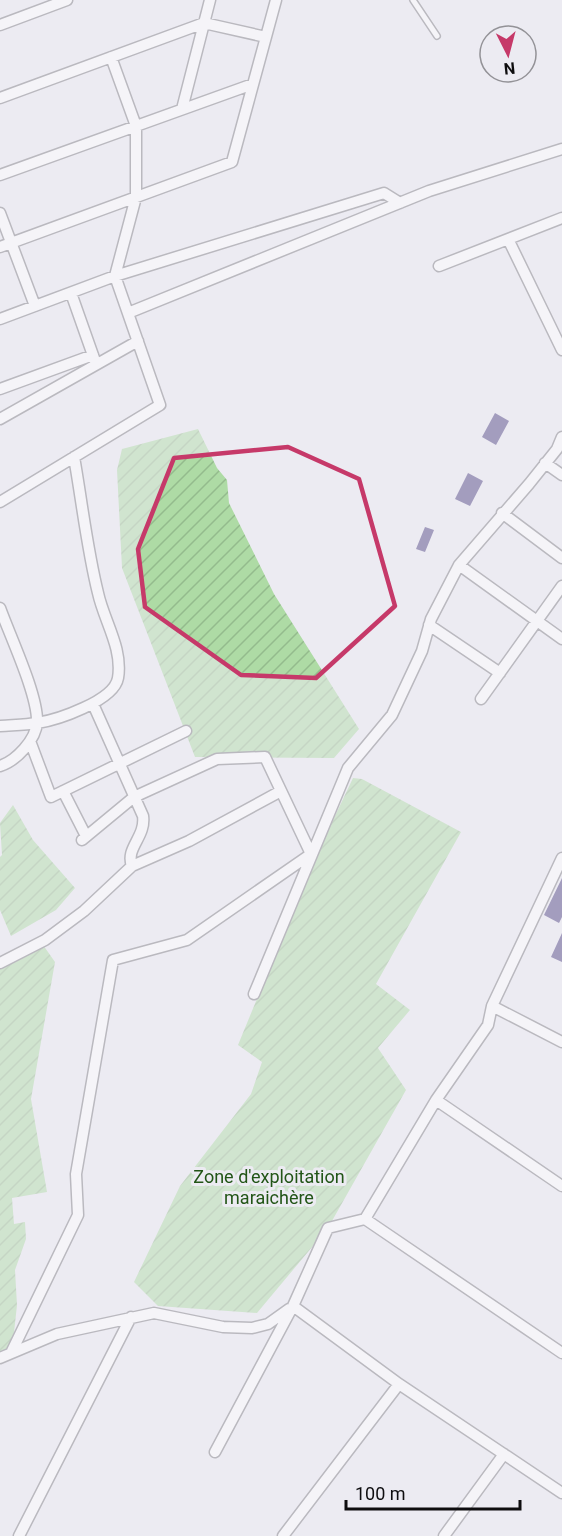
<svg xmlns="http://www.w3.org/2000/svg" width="562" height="1536" font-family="Roboto,sans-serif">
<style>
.garden{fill:url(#garden-furrows)}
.building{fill:#493e7f}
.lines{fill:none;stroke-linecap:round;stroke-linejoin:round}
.service-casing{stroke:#7d7d82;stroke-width:8}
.minor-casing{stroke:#7d7d82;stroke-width:13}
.service{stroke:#fff;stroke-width:5}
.minor{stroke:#fff;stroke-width:10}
.marked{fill:none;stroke:#c63969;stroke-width:4.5;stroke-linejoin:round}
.labels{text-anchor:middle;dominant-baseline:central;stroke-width:6;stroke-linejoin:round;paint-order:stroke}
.park-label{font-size:18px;fill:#225517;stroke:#ecebf2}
</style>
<defs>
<pattern id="garden-furrows" width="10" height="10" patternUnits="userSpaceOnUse" patternTransform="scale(1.5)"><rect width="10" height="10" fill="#aedba5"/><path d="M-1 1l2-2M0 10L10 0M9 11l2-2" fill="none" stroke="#94bb8d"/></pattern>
</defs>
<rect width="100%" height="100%" fill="#ecebf2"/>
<!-- garden -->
<path class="garden" d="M 198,429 L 217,468 L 227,480 L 229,503 L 274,594 L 359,729 L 334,758 L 195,757 L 122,568 L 117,470 L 122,449 Z
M 353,778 L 362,779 L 461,832 L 376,984 L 410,1010 L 378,1048 L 406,1090 L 328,1228 L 257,1313 L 158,1306 L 134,1282 L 180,1186 L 251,1094 L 262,1062 L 238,1045 L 314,860 Z
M 13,805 L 33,840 L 75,888 L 56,910 L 11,936 L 0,910 L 0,857 L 2,855 L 0,823 Z
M 41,942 L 55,962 L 31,1099 L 47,1192 L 12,1198 L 14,1224 L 25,1222 L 26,1239 L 15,1270 L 17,1305 L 12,1351 L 0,1358 L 0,963 Z"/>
<!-- building -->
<path class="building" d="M 495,413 L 509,421 L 496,445 L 482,437 Z
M 468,473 L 483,481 L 470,506 L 455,499 Z
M 425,527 L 434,530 L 425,552 L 416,549 Z
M 562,878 L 562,917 L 559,923 L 544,915 Z
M 562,933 L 562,962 L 551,957 Z"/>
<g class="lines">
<!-- service casing -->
<g class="service-casing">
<path id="service" d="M 413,0 L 437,36"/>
</g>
<!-- minor casing -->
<g class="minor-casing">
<path id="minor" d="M 0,25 L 67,0
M 0,98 L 204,23 L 266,37
M 182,109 L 210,0
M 0,175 L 253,84
M 0,213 L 35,306
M 508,239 L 562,350
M 0,247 L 232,162 L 276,0
M 439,266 L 562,218
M 71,293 L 95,361
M 128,313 L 429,191 L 562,149
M 0,319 L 115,276 L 384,193 L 400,203
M 0,389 L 93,355
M 0,419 L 138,341
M 545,463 L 562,475
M 0,502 L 160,405 L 115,276 L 136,197 L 136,126 L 111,57
M 502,513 L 562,558
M 459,565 L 562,639
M 0,608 C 10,636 38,695 37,722 C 36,740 16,761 0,766
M 429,625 L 500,673
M 481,699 L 562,586
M 93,704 L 143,816 C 146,837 125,848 132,866
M 0,726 C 12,725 25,725 37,723 C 57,720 114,701 118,678 C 123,648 104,621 98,593 C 87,549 82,502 74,457
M 30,741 L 51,797 L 186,731
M 63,791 L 86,836
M 82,840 L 134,797 L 217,759 L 265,757 L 311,854
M 0,963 L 45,940 L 84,911 L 132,866 L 189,841 L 281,791
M 254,994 L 348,768 L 392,715 L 422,651 L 431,619 L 459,565 L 529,484 L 557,449 L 562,437
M 492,1006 L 562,1042
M 436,1100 L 562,1186
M 365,1219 L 562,1353
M 293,1306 L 399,1384 L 562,1493
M 12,1351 L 78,1215 L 76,1174 L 113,960 L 187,940 L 311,854
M 0,1358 L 57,1334 L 154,1313 L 223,1327 L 252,1328 L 268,1324 L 289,1309
M 215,1452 L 293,1306 L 328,1228 L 365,1219 L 436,1100 L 488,1025 L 492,1006 L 562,858
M 19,1536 L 131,1317
M 283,1536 L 399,1384
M 444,1536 L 504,1454"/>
</g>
<!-- service -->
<use href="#service" class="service"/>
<!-- minor -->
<use href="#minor" class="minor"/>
</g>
<!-- marked area -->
<path d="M0 0H562V1536H0ZM 288,447 L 359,479 L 395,606 L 316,678 L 241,675 L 145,607 L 138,549 L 174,458 Z" fill="#ecebf2" fill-opacity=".55" fill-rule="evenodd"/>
<path class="marked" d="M 288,447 L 359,479 L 395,606 L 316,678 L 241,675 L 145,607 L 138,549 L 174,458 Z"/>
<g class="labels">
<!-- park labels -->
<g class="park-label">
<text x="269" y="1176">Zone d'exploitation<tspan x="269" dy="21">maraichère</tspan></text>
</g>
</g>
<!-- north arrow -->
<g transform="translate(508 54) rotate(174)"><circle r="28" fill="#ecebf2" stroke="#939297" stroke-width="1.5"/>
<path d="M0-4.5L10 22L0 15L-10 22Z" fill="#c63969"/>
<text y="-9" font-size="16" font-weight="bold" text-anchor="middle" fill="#0e0d0f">N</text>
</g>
<!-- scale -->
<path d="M346 1500v9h174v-9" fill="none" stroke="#0e0d0f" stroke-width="3"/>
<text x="355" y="1500" font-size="18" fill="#0e0d0f" stroke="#ecebf2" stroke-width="4.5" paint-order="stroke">100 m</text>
</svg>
